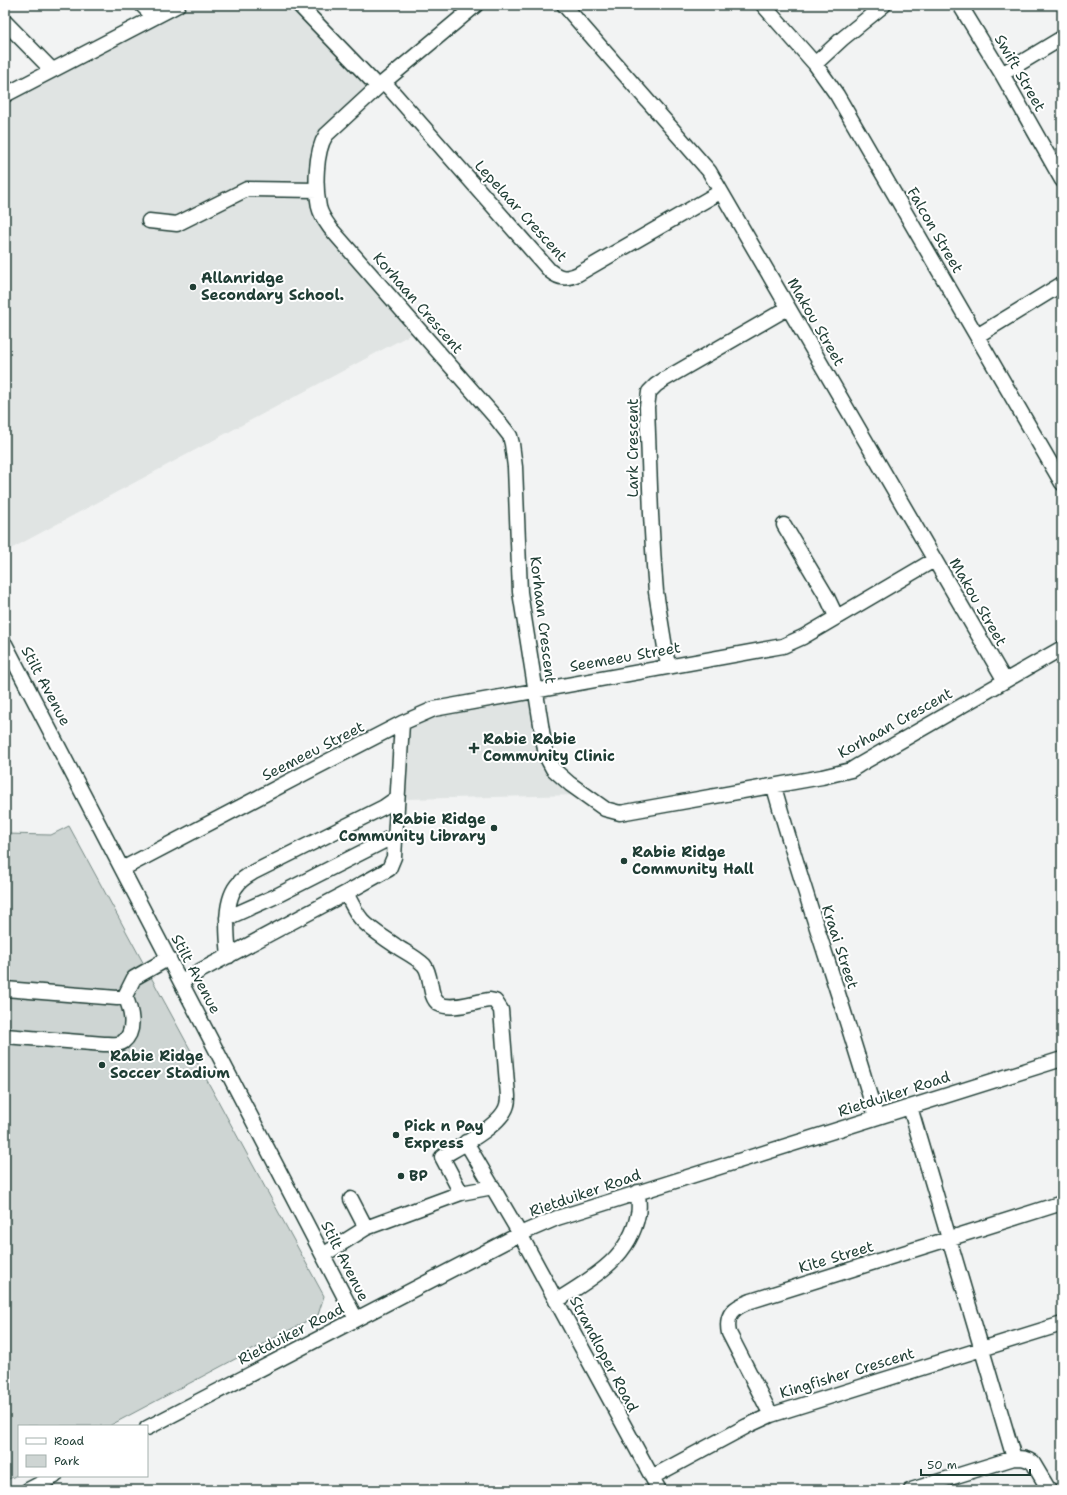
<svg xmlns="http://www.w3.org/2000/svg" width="1067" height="1495" font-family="'Shantell Sans',sans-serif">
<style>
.built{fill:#e0e4e3}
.green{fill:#ced5d3;stroke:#768984}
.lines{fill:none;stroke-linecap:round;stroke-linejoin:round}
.minor-casing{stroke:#1f3d34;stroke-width:17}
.minor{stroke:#fff;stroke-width:14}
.poi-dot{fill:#1f3d34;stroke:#fff;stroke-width:1.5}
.labels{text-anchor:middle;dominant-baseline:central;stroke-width:4;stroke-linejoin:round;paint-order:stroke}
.street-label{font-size:15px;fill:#1f3d34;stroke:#fff}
.poi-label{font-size:15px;font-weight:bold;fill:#1f3d34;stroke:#fff;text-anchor:start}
</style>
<rect width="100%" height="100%" fill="#f2f3f3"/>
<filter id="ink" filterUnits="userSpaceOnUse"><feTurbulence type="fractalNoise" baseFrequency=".025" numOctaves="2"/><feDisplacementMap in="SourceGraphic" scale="8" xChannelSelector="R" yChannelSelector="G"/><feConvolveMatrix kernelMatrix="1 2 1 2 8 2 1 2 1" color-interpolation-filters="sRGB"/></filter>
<g filter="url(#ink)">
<!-- built -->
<path class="built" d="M 171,5 L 298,5 L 378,87 L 322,143 L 323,218 L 419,330 L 5,552 L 5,92 Z
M 532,696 L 546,769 L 580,795 L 405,799 L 407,727 L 438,713 Z"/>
<!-- green -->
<path class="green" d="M 69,826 L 324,1296 L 318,1315 L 109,1426 L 19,1426 L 19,1474 L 5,1481 L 5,834 L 51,835 Z"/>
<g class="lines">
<!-- minor casing -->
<g class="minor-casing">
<path id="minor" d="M 142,5 L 154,17
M 299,5 L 378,87
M 476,5 L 378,87 L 326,135 C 315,152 315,188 319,207 C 321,216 326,222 331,229 L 496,418 L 510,436 L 512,444 L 515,467 L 520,592 L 546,756 L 553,769 L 570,784 L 605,809 L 620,813 L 822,777 L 851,770 L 859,765 L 1062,648
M 564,5 L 709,171 L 1005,681
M 763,5 L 815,64 L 837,95 L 1062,483
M 960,5 L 1002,74 L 1062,180
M 5,22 L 52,70
M 815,64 L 842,39 L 884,5
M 1002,74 L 1062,38
M 384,82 L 550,271 C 560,279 567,279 578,274 L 720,192
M 5,95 L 178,5
M 149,221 L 177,224 L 247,189 L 317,190
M 977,336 L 1062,284
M 784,525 L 827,597 L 836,616
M 5,644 L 356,1319
M 668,666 L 656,592 L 654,566 L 651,514 L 647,407 L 649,392 L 656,385 L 665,379 L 788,308
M 774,787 C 805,898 844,1006 876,1117
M 122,869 L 305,773 L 402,723 L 434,709 L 783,646 L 803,637 L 934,560
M 346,893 C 351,902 355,912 362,920 C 371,930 385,938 396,946 C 405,952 416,957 424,965 C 433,976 428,997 439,1004 C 452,1011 476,1001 490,1000 L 495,1001 L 501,1010 L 508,1096 C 508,1099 508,1102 507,1105 C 502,1125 459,1147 442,1157 L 461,1193
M 227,918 L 274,897 L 396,835
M 229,956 C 227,935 223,899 239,883 C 243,878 249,875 254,872 L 384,807 L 397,798
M 181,981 L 346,893 L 389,869 L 394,857 L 402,723
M 5,989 L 117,998 L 125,996 L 134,978 L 169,958
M 5,1036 L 104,1044 C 110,1044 119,1045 123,1042 C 137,1031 131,1009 125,996
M 910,1107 L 1014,1458
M 466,1142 L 520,1234 L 659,1490
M 351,1199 L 366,1228
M 323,1255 L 366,1228 L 461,1193 L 493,1187
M 556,1301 C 591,1279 630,1258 638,1214 C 640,1207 638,1199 638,1192
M 771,1415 L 729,1333 C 725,1314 734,1307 751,1301 L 1062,1203
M 147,1428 L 520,1234 L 557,1218 L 583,1210 L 1062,1059
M 652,1477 L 747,1426 L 771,1415 L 1062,1324
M 28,1490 L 55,1476
M 911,1490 L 1014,1458 C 1022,1458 1027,1458 1033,1463 L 1049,1490"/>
</g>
<!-- minor -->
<use href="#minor" class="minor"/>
</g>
</g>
<!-- markers -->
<g class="poi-dot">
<circle cx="193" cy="287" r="4"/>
<path d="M472 742h4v4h4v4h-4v4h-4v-4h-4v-4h4z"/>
<circle cx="494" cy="828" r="4"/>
<circle cx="624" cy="861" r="4"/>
<circle cx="102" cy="1065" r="4"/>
<circle cx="396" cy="1135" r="4"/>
<circle cx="401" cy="1176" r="4"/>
</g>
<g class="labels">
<!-- street labels -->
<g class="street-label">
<text transform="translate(1020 73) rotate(60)">Swift Street</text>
<text transform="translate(521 211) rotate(48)">Lepelaar Crescent</text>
<text transform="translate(935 230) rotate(60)">Falcon Street</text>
<text transform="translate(418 303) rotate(49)">Korhaan Crescent</text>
<text transform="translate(816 322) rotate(60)">Makou Street</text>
<text transform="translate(633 448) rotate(-90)">Lark Crescent</text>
<text transform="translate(978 602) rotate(60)">Makou Street</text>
<text transform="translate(543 620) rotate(83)">Korhaan Crescent</text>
<text transform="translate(625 657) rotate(-10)">Seemeeu Street</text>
<text transform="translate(46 686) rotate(62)">Stilt Avenue</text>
<text transform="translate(895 723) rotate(-29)">Korhaan Crescent</text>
<text transform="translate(313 751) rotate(-27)">Seemeeu Street</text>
<text transform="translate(840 947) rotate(72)">Kraai Street</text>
<text transform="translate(196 974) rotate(62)">Stilt Avenue</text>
<text transform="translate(894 1094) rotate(-18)">Rietduiker Road</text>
<text transform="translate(585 1193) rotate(-19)">Rietduiker Road</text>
<text transform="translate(836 1257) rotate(-17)">Kite Street</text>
<text transform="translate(345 1261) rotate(63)">Stilt Avenue</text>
<text transform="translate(291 1334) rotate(-27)">Rietduiker Road</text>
<text transform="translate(604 1354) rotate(62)">Strandloper Road</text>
<text transform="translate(847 1373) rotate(-17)">Kingfisher Crescent</text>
</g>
<!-- poi labels -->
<g class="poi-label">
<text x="201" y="278">Allanridge<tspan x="201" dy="17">Secondary School.</tspan></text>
<text x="483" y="739">Rabie Rabie<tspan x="483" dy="17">Community Clinic</tspan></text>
<text x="486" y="819" text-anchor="end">Rabie Ridge<tspan x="486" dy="17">Community Library</tspan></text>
<text x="632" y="852">Rabie Ridge<tspan x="632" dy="17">Community Hall</tspan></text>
<text x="110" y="1056">Rabie Ridge<tspan x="110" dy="17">Soccer Stadium</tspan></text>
<text x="404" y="1126">Pick n Pay<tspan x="404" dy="17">Express</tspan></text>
<text x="409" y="1176">BP</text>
</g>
</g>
<!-- margin -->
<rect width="1067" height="1495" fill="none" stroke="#fff" stroke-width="20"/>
<rect x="10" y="10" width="1047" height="1475" fill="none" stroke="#1f3d34" stroke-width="1.5" filter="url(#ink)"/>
<!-- legend -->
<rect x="18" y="1425" width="130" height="52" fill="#ffffff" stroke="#a5b1ae"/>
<rect x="26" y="1438" width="20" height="6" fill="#ffffff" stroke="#a5b1ae"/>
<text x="54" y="1445" font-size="12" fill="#1f3d34">Road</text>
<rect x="26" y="1455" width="20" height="12" fill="#ced5d3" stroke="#a5b1ae"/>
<text x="54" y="1465" font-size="12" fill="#1f3d34">Park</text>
<!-- scale -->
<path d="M921 1469v6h109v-6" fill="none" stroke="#1f3d34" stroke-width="2"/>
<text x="927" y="1469" font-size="12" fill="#1f3d34" stroke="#ffffff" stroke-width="3" paint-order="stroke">50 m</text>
</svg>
